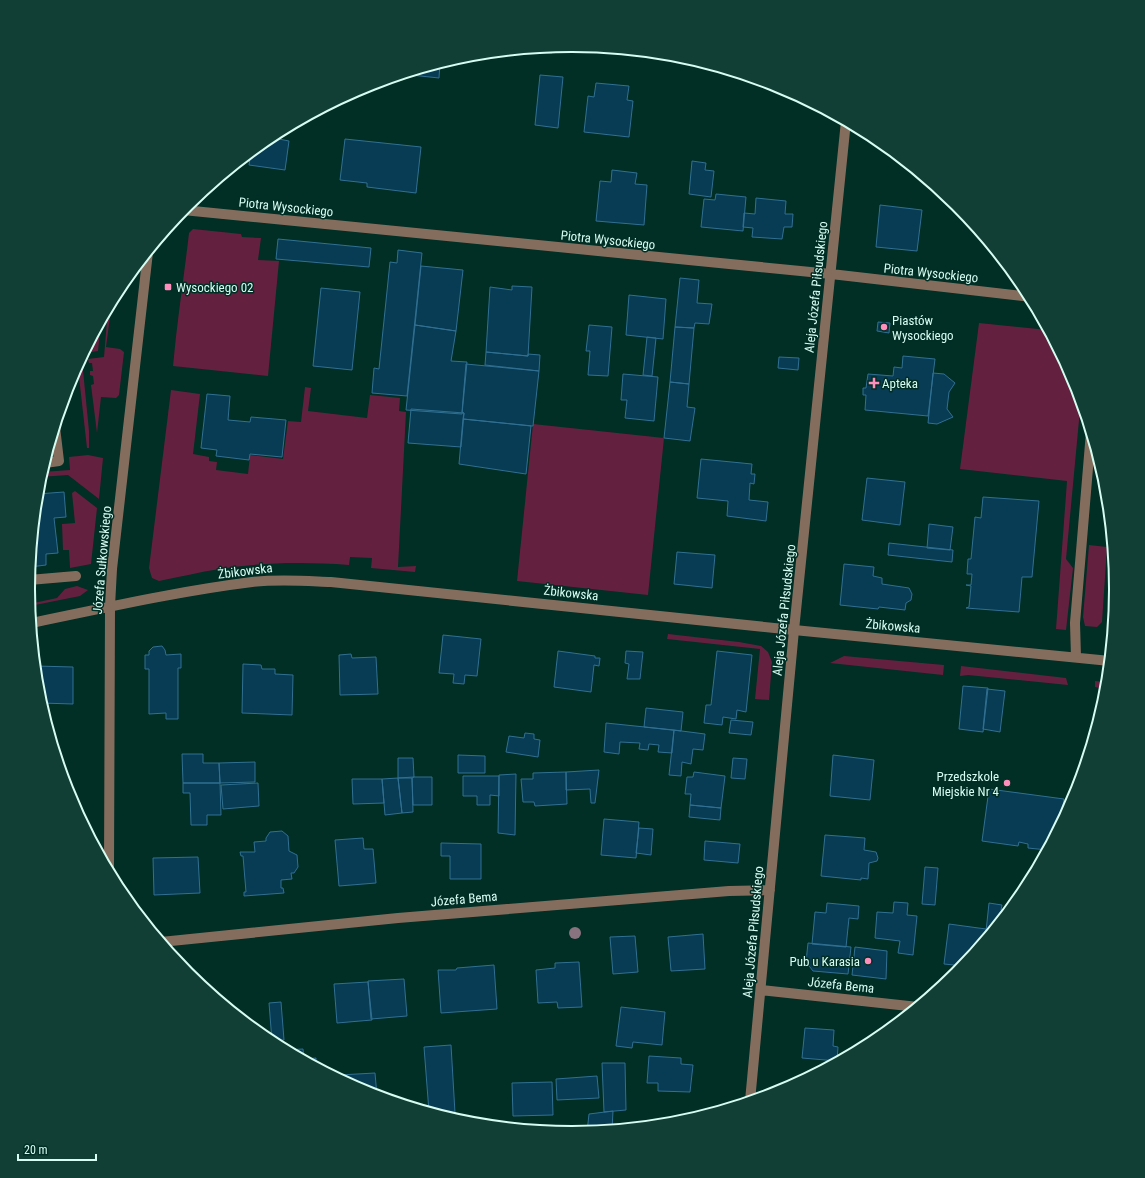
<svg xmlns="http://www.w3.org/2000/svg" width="1145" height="1178" font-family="'Roboto Condensed',sans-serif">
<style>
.green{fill:#64203f}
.building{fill:#083c55;stroke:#317092}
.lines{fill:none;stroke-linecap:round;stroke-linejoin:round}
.minor{stroke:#856d5e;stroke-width:10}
.tree{fill:#89737f}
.poi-dot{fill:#fe8ebb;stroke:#012e25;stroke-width:1.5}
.labels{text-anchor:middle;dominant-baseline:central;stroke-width:3;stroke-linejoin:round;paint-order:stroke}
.street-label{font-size:13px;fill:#d7fdf2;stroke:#012e25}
.poi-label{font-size:13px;fill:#d7fdf2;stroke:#012e25;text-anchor:start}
.rim{fill:none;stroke:#d7fdf2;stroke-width:2}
</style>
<rect width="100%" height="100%" fill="#012e25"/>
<!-- green -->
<path class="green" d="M 193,229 L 241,234 L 242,237 L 261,238 L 258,260 L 279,261 L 268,376 L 173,366 C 177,321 184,277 189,233 Z
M 112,302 L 106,347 L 120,349 L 124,352 L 119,395 L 116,398 L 101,397 L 97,433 L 91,385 L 94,384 L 93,376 L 90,375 L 90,371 L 93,371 L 92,363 L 89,363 L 88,359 L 104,357 L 108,308 Z
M 101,321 L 98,351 L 84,353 Z
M 979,323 L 1048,330 L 1076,381 L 1081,399 L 1066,559 L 1073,568 L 1066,630 L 1056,629 L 1067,481 L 960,469 Z
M 81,360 L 82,360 L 89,431 L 89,448 L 87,448 L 78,368 L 76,368 Z
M 305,387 L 311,388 L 308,411 L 367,418 L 370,395 L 400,398 L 399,411 L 406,412 L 398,567 L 416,566 L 415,572 L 371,568 L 372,558 L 350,557 L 349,565 C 306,562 263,562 220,569 C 199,572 180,577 159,581 L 152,578 L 149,568 L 171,390 L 200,394 L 193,454 L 209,457 L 209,461 L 217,462 L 216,470 L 248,474 L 250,455 L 283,459 L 288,421 L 301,422 Z
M 533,424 L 664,438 L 648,595 L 517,581 Z
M 88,455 L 103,458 L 99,499 L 68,475 L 40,477 L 42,472 L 70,470 L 69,457 Z
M 75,491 L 97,508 L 91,564 L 70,568 L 69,550 L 63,550 L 62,524 L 75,523 L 72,493 Z
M 1089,545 L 1107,547 L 1102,622 L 1097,627 L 1085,626 L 1083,617 Z
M 1114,559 L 1117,589 L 1113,628 L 1108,622 Z
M 77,586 L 88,590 L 80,596 L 30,606 L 29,604 L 57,598 L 65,589 Z
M 668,634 L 739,642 L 761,646 L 768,652 L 772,662 L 769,700 L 755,699 L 760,649 L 667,639 Z
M 844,656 L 944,665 L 943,675 L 830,663 Z
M 961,666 L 1066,678 L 1068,685 L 968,675 L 960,676 Z
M 1095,681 L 1108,682 L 1106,695 L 1101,713 L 1097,712 L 1100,688 L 1095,687 Z"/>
<!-- building -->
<path class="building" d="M 553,46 L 552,53 L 517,50 Z
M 440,63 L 439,78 L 411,75 L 412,72 Z
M 540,75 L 563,77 L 558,128 L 535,125 Z
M 596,83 L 629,86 L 627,100 L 633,101 L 629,137 L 584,132 L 588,96 L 594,97 Z
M 269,137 L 289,141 L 285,170 L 249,165 L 251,152 Z
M 345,139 L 421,147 L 416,193 L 367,187 L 367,183 L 340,180 Z
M 692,161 L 706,163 L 705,170 L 714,171 L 711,197 L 689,194 Z
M 612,170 L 637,173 L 635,184 L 647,185 L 644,225 L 596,221 L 600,181 L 611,182 Z
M 716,194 L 746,197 L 743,231 L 701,227 L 704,199 L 715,200 Z
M 756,198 L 786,201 L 785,214 L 793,214 L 792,227 L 784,227 L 782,239 L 752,237 L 753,228 L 743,227 L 744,213 L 755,214 Z
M 880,205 L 922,210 L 917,251 L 876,247 Z
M 278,239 L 371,248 L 369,267 L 276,259 Z
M 398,250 L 422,253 L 407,396 L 372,393 L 374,368 L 379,369 L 390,262 L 397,263 Z
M 421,266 L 463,270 L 456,331 L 415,325 Z
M 680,278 L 699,280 L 697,303 L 712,304 L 709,324 L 695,323 L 694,328 L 675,327 Z
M 512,286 L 532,287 L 528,356 L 486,352 L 490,287 L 512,290 Z
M 321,288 L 360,292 L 352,370 L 313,366 Z
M 629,295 L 666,299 L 663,339 L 626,335 Z
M 878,322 L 890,323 L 889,333 L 877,331 Z
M 415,325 L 456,331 L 451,361 L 467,362 L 462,414 L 406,410 Z
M 589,325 L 612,327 L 608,376 L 588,375 L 590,351 L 586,351 Z
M 675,327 L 694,328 L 689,384 L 670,382 Z
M 647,337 L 656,338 L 652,376 L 643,375 Z
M 486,352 L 528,356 L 528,354 L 540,355 L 539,371 L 485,365 Z
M 903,356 L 935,359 L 928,416 L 865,410 L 866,395 L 863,395 L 863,388 L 866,388 L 868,374 L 893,376 L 894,367 L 902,368 Z
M 779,357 L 799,358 L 798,370 L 778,368 Z
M 466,364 L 539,371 L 533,426 L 463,419 L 464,413 L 462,412 Z
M 933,373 L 944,374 L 955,383 L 949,392 L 947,409 L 953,417 L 937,424 L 928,423 Z
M 623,374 L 658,377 L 654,421 L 625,418 L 627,400 L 621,400 Z
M 670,382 L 689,384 L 687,407 L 695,408 L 690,441 L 664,438 Z
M 207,394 L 230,396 L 228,420 L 250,422 L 251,417 L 286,420 L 282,457 L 250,454 L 249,460 L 216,456 L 217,450 L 201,448 Z
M 411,409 L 464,413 L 461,447 L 408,443 Z
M 463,419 L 531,426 L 526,474 L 459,464 Z
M 701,459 L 752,464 L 751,474 L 755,474 L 754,484 L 750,483 L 749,500 L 768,502 L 766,521 L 727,516 L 728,501 L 697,498 Z
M 867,478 L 905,482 L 900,525 L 862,520 Z
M 64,492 L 66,517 L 54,518 L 58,553 L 46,554 L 46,565 L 30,567 L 37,494 Z
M 983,497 L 1039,501 L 1032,577 L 1022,577 L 1019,612 L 966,608 L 969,607 L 971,586 L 966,585 L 971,585 L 972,574 L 967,574 L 968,559 L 971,559 L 975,517 L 981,518 Z
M 929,524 L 953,527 L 950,550 L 927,548 Z
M 889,543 L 953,550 L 952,562 L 888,555 Z
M 677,552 L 715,555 L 712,588 L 674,584 Z
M 844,564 L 874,567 L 873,576 L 882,578 L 882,584 L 909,588 L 912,594 L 911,600 L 906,603 L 905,610 L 879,607 L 878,609 L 840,605 Z
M 443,635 L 481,639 L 477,676 L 465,675 L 464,684 L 453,683 L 454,674 L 439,673 Z
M 162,646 L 165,650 L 166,655 L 181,654 L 181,668 L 178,668 L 178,719 L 166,719 L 166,713 L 149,714 L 149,669 L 145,669 L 145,655 L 149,655 L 149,651 L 153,647 Z
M 558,651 L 595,656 L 595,658 L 600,658 L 599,666 L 594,665 L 591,692 L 554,687 Z
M 626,651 L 643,652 L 640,679 L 627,679 L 629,664 L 625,663 Z
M 717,651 L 752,655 L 746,712 L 737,710 L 736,719 L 723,717 L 722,725 L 704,723 L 706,705 L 711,705 Z
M 351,654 L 352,658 L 376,657 L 378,694 L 340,695 L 339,655 Z
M 243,664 L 261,665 L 262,669 L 275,669 L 275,674 L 293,675 L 292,715 L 242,713 Z
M 36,666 L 73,667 L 73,704 L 41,703 Z
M 963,686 L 988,688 L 983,732 L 959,729 Z
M 987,689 L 1005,691 L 1000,732 L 983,729 Z
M 646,708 L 683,712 L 681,731 L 644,727 Z
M 731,720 L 753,722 L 751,735 L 729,733 Z
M 606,723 L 674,730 L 672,753 L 658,752 L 659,745 L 649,744 L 648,750 L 639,749 L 640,743 L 620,742 L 619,754 L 604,752 Z
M 674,730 L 705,734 L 703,750 L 693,749 L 691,764 L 682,762 L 681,776 L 669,775 Z
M 525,733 L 534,734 L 534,739 L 540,740 L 538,757 L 506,752 L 509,736 L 524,738 Z
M 182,754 L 203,754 L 203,763 L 219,763 L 220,783 L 183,783 Z
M 458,755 L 485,756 L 485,773 L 458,773 Z
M 833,755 L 874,760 L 870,800 L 830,796 Z
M 398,758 L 413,758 L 414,777 L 398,778 Z
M 733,758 L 747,759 L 745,779 L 731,778 Z
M 255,762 L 255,782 L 220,783 L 219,763 Z
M 599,770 L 595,803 L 591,803 L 590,789 L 566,790 L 566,772 Z
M 566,772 L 567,804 L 535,806 L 534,802 L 523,802 L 521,779 L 533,779 L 533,773 Z
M 694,772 L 725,776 L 721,808 L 690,805 L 691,794 L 685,794 L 687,777 L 693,777 Z
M 516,774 L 515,835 L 498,833 L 499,775 Z
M 463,776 L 499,776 L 499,796 L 490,795 L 490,805 L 477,805 L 477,796 L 463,796 Z
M 414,777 L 432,777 L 432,805 L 413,805 L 412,778 Z
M 398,778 L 402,813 L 385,815 L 382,779 Z
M 398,778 L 412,778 L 413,812 L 402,813 Z
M 352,779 L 382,779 L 384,803 L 353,804 Z
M 183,783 L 220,783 L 221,815 L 207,815 L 207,825 L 191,825 L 190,793 L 183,793 Z
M 258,783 L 259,806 L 223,809 L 221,785 Z
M 989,789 L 1064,799 L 1062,812 L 1060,812 L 1059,818 L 1061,819 L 1061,826 L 1047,850 L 1028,848 L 1028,844 L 1019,842 L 1018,846 L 982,841 Z
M 690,805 L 721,808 L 720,820 L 689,817 Z
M 604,819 L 639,822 L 636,858 L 601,855 Z
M 639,828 L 653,829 L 651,855 L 636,853 Z
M 282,831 L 288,836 L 289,851 L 297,855 L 298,867 L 294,873 L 291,873 L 292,879 L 281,880 L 281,888 L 283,888 L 284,893 L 244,896 L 244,892 L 246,892 L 243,856 L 241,856 L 240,852 L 255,852 L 254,842 L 266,841 L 266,838 L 270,832 Z
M 825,835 L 865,838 L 864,850 L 876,852 L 878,858 L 877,861 L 869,863 L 868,879 L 861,878 L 861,880 L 821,876 Z
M 363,838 L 364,849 L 373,849 L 376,883 L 339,886 L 335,840 Z
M 705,841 L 740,844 L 738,863 L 704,860 Z
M 441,843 L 481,844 L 481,879 L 450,879 L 450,856 L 441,856 Z
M 198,857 L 200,893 L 154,895 L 153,858 Z
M 925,867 L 938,868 L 935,905 L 922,904 Z
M 894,902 L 908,903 L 907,915 L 917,916 L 913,955 L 898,953 L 900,941 L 875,938 L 877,912 L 893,913 Z
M 827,903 L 859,906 L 858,919 L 849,918 L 846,947 L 812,944 L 815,912 L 826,913 Z
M 989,903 L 1002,905 L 1001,910 L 1009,911 L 985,941 Z
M 949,924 L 986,929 L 985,941 L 964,966 L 944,964 Z
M 703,934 L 705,969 L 671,971 L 668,937 Z
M 635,936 L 638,972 L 613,974 L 610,937 Z
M 808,943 L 851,947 L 848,974 L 813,971 L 806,962 Z
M 855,947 L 887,951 L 886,979 L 852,975 Z
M 579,962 L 582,1007 L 558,1008 L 557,1002 L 538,1003 L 536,970 L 555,968 L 555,963 Z
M 494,965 L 497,1009 L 441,1013 L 438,970 L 456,970 L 457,968 Z
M 404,979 L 407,1016 L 371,1019 L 368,981 Z
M 368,982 L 372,1020 L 337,1023 L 334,984 Z
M 281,1002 L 284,1040 L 272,1041 L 269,1003 Z
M 621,1007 L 665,1012 L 662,1045 L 633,1042 L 632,1048 L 616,1046 Z
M 805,1028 L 834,1030 L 833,1046 L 838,1047 L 837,1061 L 802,1058 Z
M 451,1045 L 455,1113 L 437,1114 L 429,1112 L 424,1047 Z
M 303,1049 L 304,1059 L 316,1058 L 316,1066 L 285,1050 Z
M 649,1056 L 681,1058 L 681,1064 L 693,1065 L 690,1092 L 658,1091 L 658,1083 L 647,1083 Z
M 602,1063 L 625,1063 L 626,1110 L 604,1112 Z
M 375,1073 L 377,1096 L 364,1092 L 340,1079 L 339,1075 Z
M 597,1076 L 599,1098 L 557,1100 L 556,1079 Z
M 552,1082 L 553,1115 L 513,1116 L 512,1083 Z
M 613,1111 L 612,1130 L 587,1132 L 589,1114 Z"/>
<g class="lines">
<!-- minor -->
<path class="minor" d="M 183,210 L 831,274 L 1031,297
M 45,463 L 59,461 L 55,427
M 29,580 L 76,576
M 31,623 C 104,608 179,591 252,582 C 279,579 305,581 331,582 L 794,630 L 1110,661
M 1076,657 L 1075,623 L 1091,432
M 109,872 L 110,606 L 112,569 L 148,252
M 161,942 L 398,918 L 729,891 L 770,890
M 761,990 L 918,1007
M 750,1101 L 794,630 L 846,121"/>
</g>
<!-- trees -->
<circle class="tree" cx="575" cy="933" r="6"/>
<!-- markers -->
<g class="poi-dot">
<rect x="164" y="283" width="8" height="8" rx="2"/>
<circle cx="884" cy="327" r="4"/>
<path d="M872 377h4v4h4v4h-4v4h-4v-4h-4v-4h4z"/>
<circle cx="1007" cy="783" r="4"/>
<circle cx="868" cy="961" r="4"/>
</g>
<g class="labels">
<!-- street labels -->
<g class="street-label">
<text transform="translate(286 207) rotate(6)">Piotra Wysockiego</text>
<text transform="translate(608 240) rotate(6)">Piotra Wysockiego</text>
<text transform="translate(931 273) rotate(6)">Piotra Wysockiego</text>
<text transform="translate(816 287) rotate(-84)">Aleja Józefa Piłsudskiego</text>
<text transform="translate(102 560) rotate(-85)">Józefa Sułkowskiego</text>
<text transform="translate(245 571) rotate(-7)">Żbikowska</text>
<text transform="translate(571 593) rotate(6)">Żbikowska</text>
<text transform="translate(784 610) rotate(-84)">Aleja Józefa Piłsudskiego</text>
<text transform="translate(893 626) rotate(5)">Żbikowska</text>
<text transform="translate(464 899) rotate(-5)">Józefa Bema</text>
<text transform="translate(753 932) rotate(-85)">Aleja Józefa Piłsudskiego</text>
<text transform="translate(841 985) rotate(6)">Józefa Bema</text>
</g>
<!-- poi labels -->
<g class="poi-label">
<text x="176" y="287">Wysockiego 02</text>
<text x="892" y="320">Piastów<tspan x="892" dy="15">Wysockiego</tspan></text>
<text x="882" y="383">Apteka</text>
<text x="999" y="776" text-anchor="end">Przedszkole<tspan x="999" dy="15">Miejskie Nr 4</tspan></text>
<text x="860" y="961" text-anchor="end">Pub u Karasia</text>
</g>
</g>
<!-- crop -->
<path d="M0 0H1145V1178H0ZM35 589a537 537 0 1 1 1074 0a537 537 0 1 1-1074 0Z" fill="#123f35" fill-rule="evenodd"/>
<path class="rim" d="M35 589a537 537 0 1 1 1074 0a537 537 0 1 1-1074 0Z"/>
<!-- scale -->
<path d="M18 1154v6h78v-6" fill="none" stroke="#d7fdf2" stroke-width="2"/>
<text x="24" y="1154" font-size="12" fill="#d7fdf2" stroke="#012e25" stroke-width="3" paint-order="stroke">20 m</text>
</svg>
